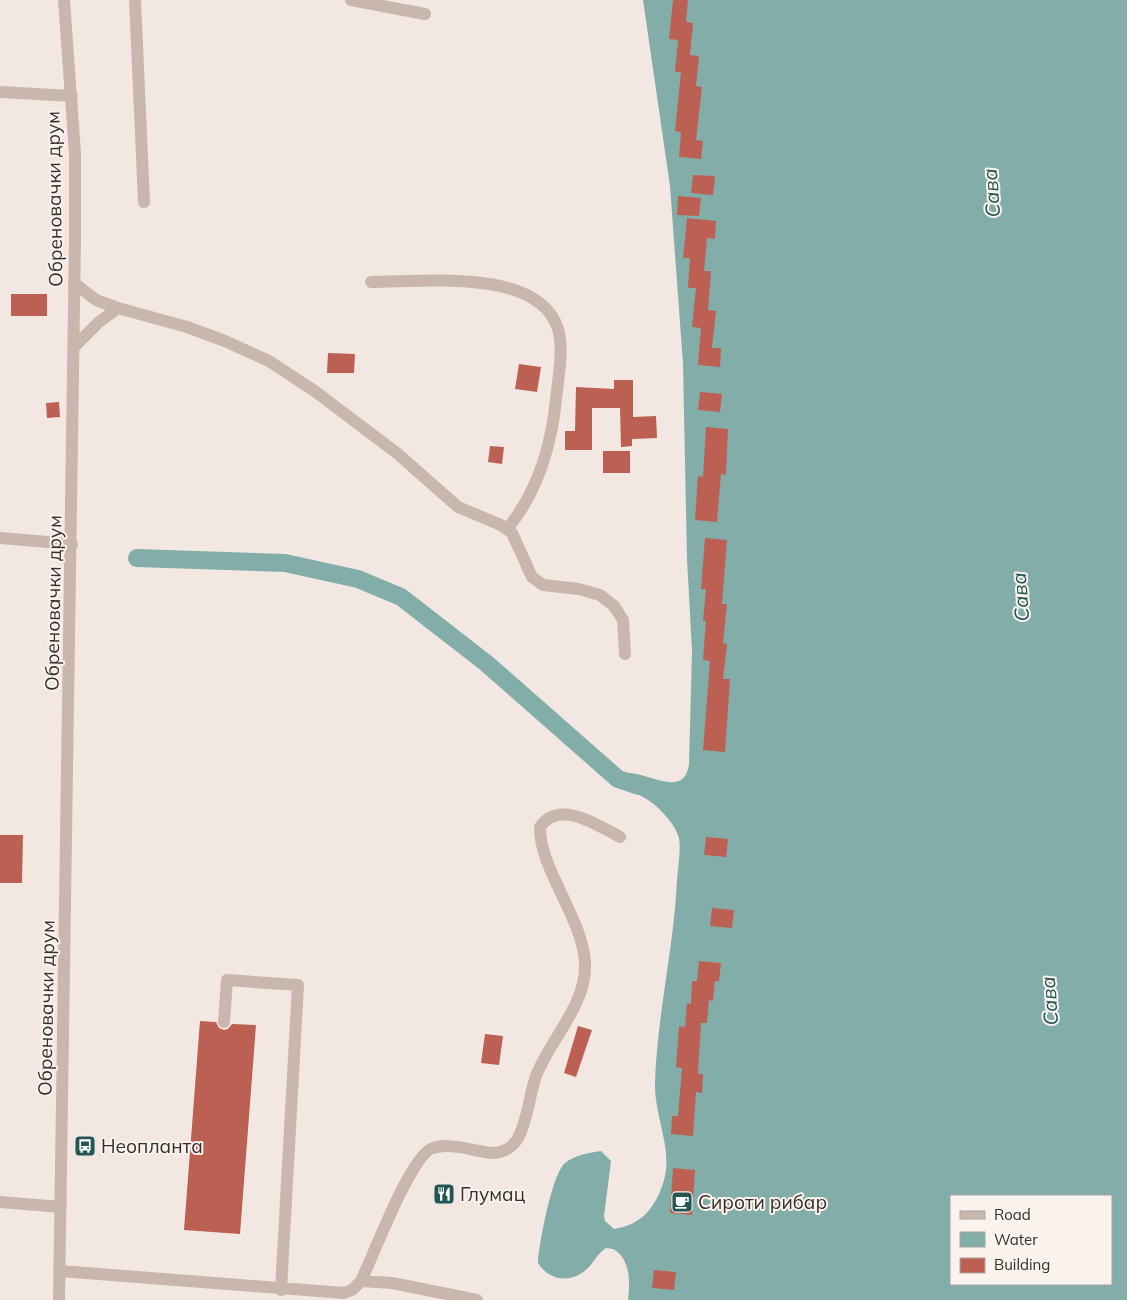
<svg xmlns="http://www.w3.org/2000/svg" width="1127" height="1300" font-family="Mulish,sans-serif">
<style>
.water{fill:#82ada9;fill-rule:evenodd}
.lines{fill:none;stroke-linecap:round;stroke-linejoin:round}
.canal{stroke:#82ada9;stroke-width:18}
.building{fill:#bc6054}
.minor{stroke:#c9b7ae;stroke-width:12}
.labels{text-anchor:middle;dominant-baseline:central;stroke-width:4;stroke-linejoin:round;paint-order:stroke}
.street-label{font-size:19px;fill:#382e2b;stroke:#f9f2ed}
.poi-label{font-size:19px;fill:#382e2b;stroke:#f9f2ed;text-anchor:start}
.water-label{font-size:20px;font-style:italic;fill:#245754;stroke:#f9f2ed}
</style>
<rect width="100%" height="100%" fill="#f2e8e1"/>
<!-- water -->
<path class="water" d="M 643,0 L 1127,0 L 1127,1300 L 628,1300 C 630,1282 631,1259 613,1249 L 606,1248 C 597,1254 595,1261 588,1268 C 572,1284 549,1281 538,1263 C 539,1244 552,1174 565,1163 C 575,1155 589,1153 601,1151 L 611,1161 L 604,1216 L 605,1221 L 614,1229 C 642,1225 656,1207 664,1180 C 673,1149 654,1116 655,1083 C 657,1015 674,948 677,880 C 678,867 681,850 679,838 C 676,825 659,807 648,800 C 637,793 626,790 618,779 L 620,774 C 641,766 684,803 689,764 L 692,651 L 687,559 L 683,364 L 670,186 ZM 951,1196 L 1111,1196 L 1111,1284 L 951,1284 Z"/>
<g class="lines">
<!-- canal -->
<path class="canal" d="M 137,558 L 285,563 L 358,579 L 401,597 L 486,663 L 618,779 L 639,786"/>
</g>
<!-- building -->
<path class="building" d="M 673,0 L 688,0 L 686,22 L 693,23 L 690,55 L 699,56 L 696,86 L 702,87 L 696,140 L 703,141 L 701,159 L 679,157 L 681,132 L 675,131 L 681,72 L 675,72 L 678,40 L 669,39 Z
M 693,175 L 715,176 L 713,195 L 691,193 Z
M 678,196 L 701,198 L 699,216 L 677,215 Z
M 687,218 L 716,221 L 715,239 L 707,238 L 704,271 L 711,271 L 708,310 L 716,311 L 712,348 L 721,348 L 720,367 L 698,365 L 701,328 L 692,327 L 696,288 L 688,288 L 690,258 L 683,258 Z
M 11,294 L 47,294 L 47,316 L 11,316 Z
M 328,353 L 355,354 L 354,373 L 327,373 Z
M 519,364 L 541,367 L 537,392 L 515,389 Z
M 614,380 L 633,380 L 633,417 L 656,416 L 657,438 L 632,439 L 632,446 L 621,447 L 620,408 L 592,408 L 592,450 L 565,450 L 565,431 L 575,431 L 576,387 L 614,389 Z
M 700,392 L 722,394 L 720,412 L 698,410 Z
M 59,402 L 60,417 L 47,418 L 46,403 Z
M 706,427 L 728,429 L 726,475 L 721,474 L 717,522 L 695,520 L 698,476 L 703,477 Z
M 490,446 L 504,447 L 502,464 L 488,462 Z
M 603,451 L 630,451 L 630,473 L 603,473 Z
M 705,538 L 727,540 L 722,604 L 727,604 L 723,643 L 727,644 L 723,679 L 730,679 L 725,752 L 703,750 L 710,661 L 703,660 L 706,621 L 703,621 L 706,589 L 701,589 Z
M 0,835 L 23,835 L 22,883 L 0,883 Z
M 706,837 L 728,839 L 726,857 L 704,855 Z
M 712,908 L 734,910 L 732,928 L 710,926 Z
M 699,961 L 721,963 L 719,981 L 715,981 L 713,1001 L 709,1000 L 707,1023 L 701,1023 L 698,1074 L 703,1074 L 702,1093 L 696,1092 L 693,1136 L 671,1134 L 672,1116 L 678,1116 L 682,1068 L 676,1067 L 679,1026 L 685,1027 L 687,1003 L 691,1004 L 692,981 L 697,981 Z
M 200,1021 L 216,1022 L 219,1028 L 224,1030 L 228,1029 L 232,1024 L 256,1025 L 240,1234 L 184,1230 Z
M 578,1026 L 592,1030 L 576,1077 L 564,1073 Z
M 485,1034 L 503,1036 L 499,1065 L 481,1063 Z
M 673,1168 L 695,1170 L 692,1215 L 670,1213 Z
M 654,1270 L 676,1272 L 674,1290 L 652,1288 Z"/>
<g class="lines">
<!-- minor -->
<path class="minor" d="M 135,0 L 144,202
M 351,0 L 425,14
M 0,92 L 72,96
M 371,282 C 421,282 539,267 558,329 C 564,350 558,378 556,400 C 551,447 538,492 507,529
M 74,283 L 96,300 L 118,308 L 187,327 L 225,341 L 269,361 L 316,392 L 398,454 L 458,507 L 501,525 L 512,533 L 532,577 L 543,585 L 579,589 L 600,595 L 614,606 L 623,620 L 625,654
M 74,347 L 99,322 L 118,308
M 0,538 L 72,544
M 224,1022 L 227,980 L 298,985 L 281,1290
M 0,1202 L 61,1207
M 60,1271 L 344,1293 L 352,1290 L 361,1281 C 373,1257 411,1154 433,1148 C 451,1142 476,1152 494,1153 C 505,1152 512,1148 518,1138 C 528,1120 529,1096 536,1076 C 550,1039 587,1005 585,963 C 583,919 539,868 540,827 C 559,799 597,825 620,837
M 361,1281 L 392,1283 L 477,1300
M 59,1300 L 75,240 L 75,153 L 64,0"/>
</g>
<!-- icons -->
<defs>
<g id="bus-square" transform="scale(1.125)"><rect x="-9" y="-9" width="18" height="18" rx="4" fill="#245754" stroke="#f9f2ed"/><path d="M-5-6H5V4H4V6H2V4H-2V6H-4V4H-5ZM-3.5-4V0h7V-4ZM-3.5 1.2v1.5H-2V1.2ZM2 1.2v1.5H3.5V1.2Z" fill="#fff"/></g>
<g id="restaurant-square" transform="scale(1.125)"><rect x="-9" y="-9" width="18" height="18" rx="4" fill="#245754" stroke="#f9f2ed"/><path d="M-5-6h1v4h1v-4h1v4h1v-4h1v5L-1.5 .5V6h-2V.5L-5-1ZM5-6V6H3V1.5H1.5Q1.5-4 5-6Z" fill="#fff"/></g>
<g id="cafe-square" transform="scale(1.125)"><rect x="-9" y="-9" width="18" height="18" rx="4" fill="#245754" stroke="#f9f2ed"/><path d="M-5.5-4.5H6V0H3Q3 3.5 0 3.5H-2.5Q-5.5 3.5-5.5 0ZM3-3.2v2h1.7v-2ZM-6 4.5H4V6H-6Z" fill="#fff"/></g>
</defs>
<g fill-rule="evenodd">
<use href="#bus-square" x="85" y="1146"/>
<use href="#restaurant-square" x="444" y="1194"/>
<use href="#cafe-square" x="682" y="1202"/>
</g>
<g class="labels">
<!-- street labels -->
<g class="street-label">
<text transform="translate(54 199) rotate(-91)">Обреновачки друм</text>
<text transform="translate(53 603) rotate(-89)">Обреновачки друм</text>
<text transform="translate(46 1008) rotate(-89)">Обреновачки друм</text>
</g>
<!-- poi labels -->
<g class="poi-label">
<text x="101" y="1146">Неопланта</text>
<text x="460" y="1194">Глумац</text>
<text x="698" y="1202">Сироти рибар</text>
</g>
<!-- water labels -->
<g class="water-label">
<text transform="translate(991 193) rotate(-94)">Сава</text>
<text transform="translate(1020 597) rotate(-94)">Сава</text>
<text transform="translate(1049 1001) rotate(-94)">Сава</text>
</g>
</g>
<!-- legend -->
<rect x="950" y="1195" width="162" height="90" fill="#f9f2ed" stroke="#aca49f"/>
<rect x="960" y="1211" width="25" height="8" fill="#c9b7ae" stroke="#aca49f"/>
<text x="994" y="1220" font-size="15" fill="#382e2b">Road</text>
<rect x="960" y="1232" width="25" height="15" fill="#82ada9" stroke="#aca49f"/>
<text x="994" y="1245" font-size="15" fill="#382e2b">Water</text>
<rect x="960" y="1258" width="25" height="15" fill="#bc6054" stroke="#aca49f"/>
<text x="994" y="1270" font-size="15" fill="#382e2b">Building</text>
</svg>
